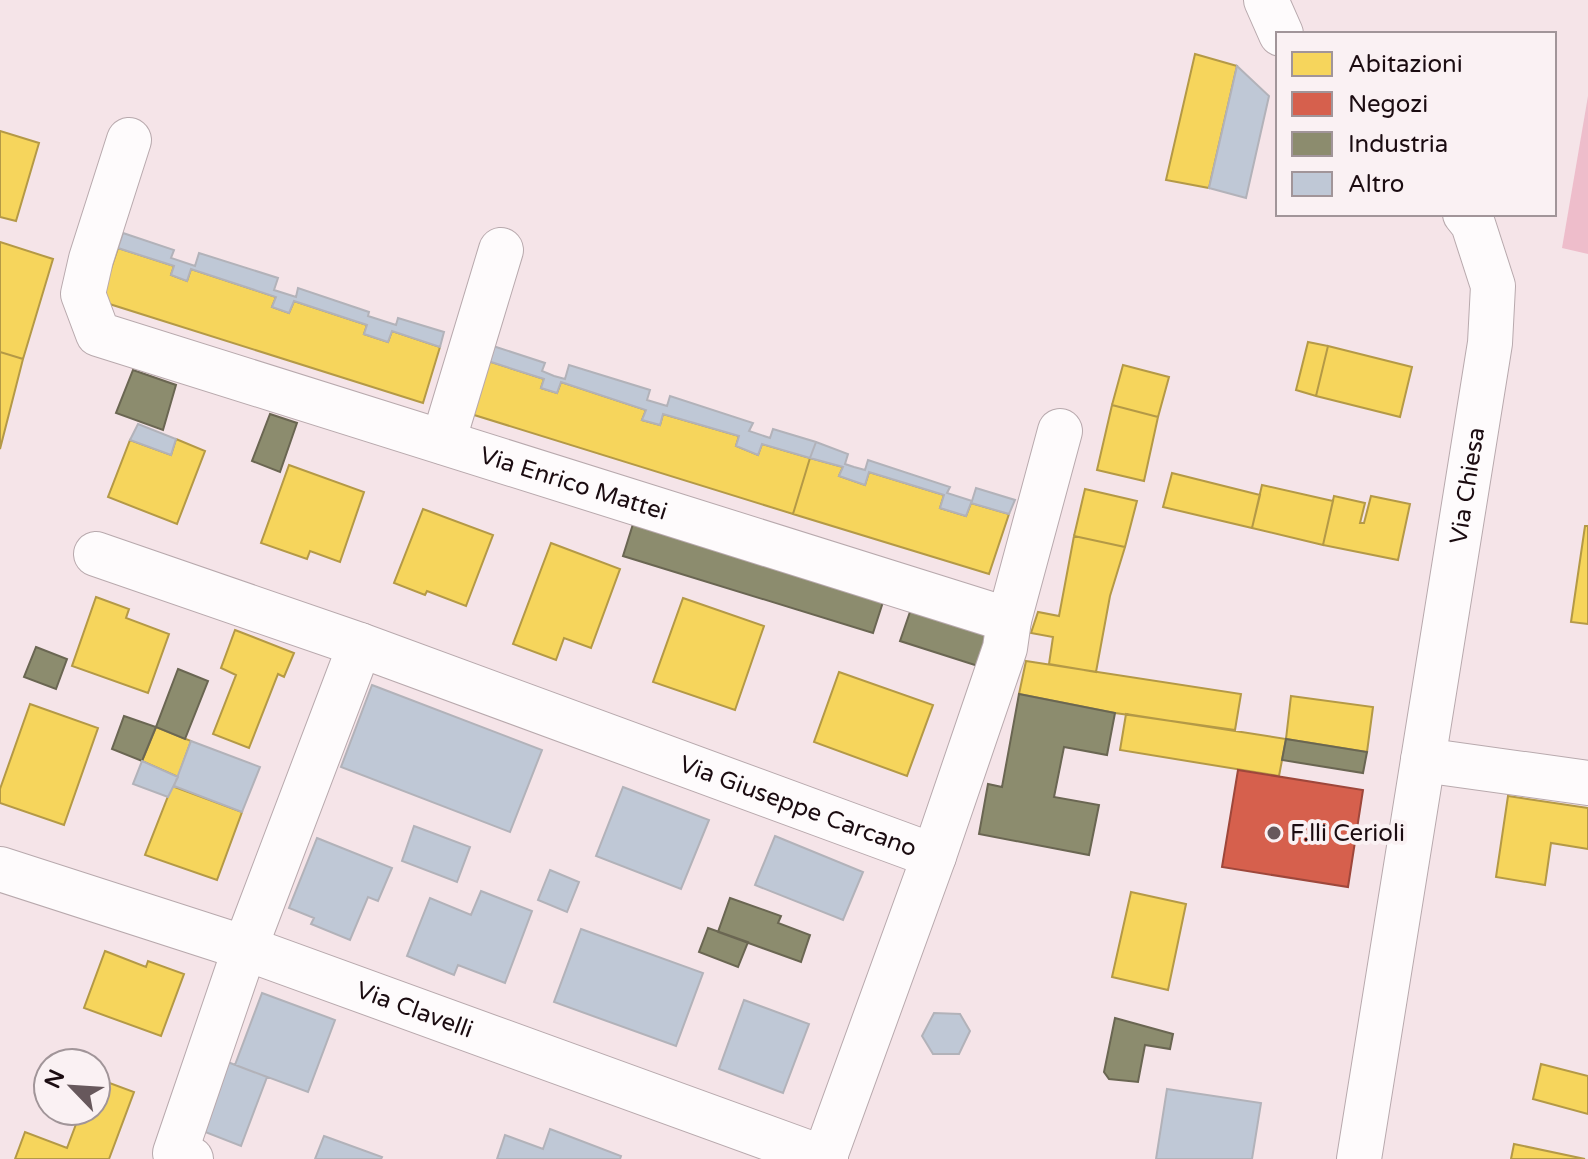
<svg xmlns="http://www.w3.org/2000/svg" width="1588" height="1159" font-family="'Varela Round',sans-serif">
<style>
.green{fill:#eebdcb}
.homes{fill:#f6d55c;stroke:#b49946;stroke-width:2}
.shops{fill:#d6604d;stroke:#9e473b;stroke-width:2}
.industry{fill:#8c8c6e;stroke:#6a6652;stroke-width:2}
.building{fill:#bfc8d6;stroke:#b2b2b9;stroke-width:2}
.lines{fill:none;stroke-linecap:round;stroke-linejoin:round}
.street-casing{stroke:#b8a9ad;stroke-width:46}
.street{stroke:#fefbfc;stroke-width:44}
.poi-dot{fill:#67585c;stroke:#faf1f3;stroke-width:3}
.labels{text-anchor:middle;dominant-baseline:central;stroke-width:8;stroke-linejoin:round;paint-order:stroke}
.street-label{font-size:24px;fill:#1b0c11;stroke:#faf1f3}
.poi-label{font-size:24px;fill:#1b0c11;stroke:#faf1f3;text-anchor:start}
</style>
<rect width="100%" height="100%" fill="#f5e4e8"/>
<!-- green -->
<path class="green" d="M 1588,96 L 1588,254 L 1562,248 Z"/>
<!-- homes -->
<path class="homes" d="M 1195,54 L 1237,66 L 1209,188 L 1166,180 Z
M 0,131 L 39,143 L 16,221 L 0,217 Z
M 0,242 L 53,259 L 23,359 L 0,352 Z
M 118,248 L 174,266 L 171,275 L 187,281 L 191,269 L 276,297 L 272,307 L 289,313 L 294,301 L 367,325 L 364,334 L 388,342 L 392,331 L 440,347 L 423,403 L 100,301 Z
M 1308,342 L 1328,346 L 1316,396 L 1296,390 Z
M 1328,346 L 1412,367 L 1400,417 L 1316,396 Z
M 0,352 L 23,359 L 0,449 Z
M 488,361 L 544,379 L 541,388 L 557,393 L 561,382 L 646,410 L 642,420 L 660,425 L 663,414 L 739,436 L 736,446 L 758,455 L 762,444 L 810,458 L 793,514 L 471,414 Z
M 1123,365 L 1169,377 L 1158,417 L 1112,405 Z
M 1112,405 L 1158,417 L 1144,481 L 1097,470 Z
M 176,439 L 205,451 L 177,524 L 108,497 L 130,440 L 171,455 Z
M 810,458 L 843,467 L 839,476 L 865,485 L 869,472 L 944,495 L 940,508 L 966,516 L 971,503 L 1009,514 L 989,574 L 793,514 Z
M 289,465 L 364,492 L 340,562 L 310,551 L 307,559 L 261,543 Z
M 1172,473 L 1260,495 L 1252,528 L 1163,507 Z
M 1262,485 L 1333,501 L 1323,545 L 1252,528 Z
M 1085,489 L 1137,501 L 1125,547 L 1074,536 Z
M 1334,496 L 1365,503 L 1360,523 L 1364,523 L 1371,496 L 1410,504 L 1398,560 L 1323,545 Z
M 423,509 L 493,535 L 466,606 L 427,591 L 425,595 L 394,583 Z
M 1585,526 L 1588,526 L 1588,624 L 1571,622 Z
M 1074,536 L 1125,547 L 1110,596 L 1096,672 L 1049,664 L 1053,637 L 1031,633 L 1038,612 L 1059,616 Z
M 551,543 L 620,569 L 591,648 L 564,638 L 556,660 L 513,644 Z
M 96,597 L 129,609 L 126,618 L 169,634 L 148,693 L 72,666 Z
M 683,598 L 764,626 L 735,710 L 653,682 Z
M 235,630 L 294,653 L 284,677 L 278,674 L 249,748 L 213,734 L 236,675 L 221,668 Z
M 1026,661 L 1241,694 L 1235,730 L 1115,713 L 1019,694 Z
M 839,672 L 933,705 L 907,776 L 814,742 Z
M 1291,696 L 1373,707 L 1367,752 L 1286,739 Z
M 30,704 L 98,728 L 64,825 L 0,803 L 0,789 Z
M 1126,714 L 1286,739 L 1279,776 L 1120,750 Z
M 156,727 L 191,741 L 178,777 L 142,761 Z
M 172,786 L 242,812 L 217,880 L 145,855 Z
M 1508,796 L 1588,808 L 1588,849 L 1551,843 L 1545,885 L 1496,877 Z
M 1131,892 L 1186,904 L 1168,990 L 1112,977 Z
M 105,951 L 146,967 L 148,961 L 184,974 L 161,1036 L 84,1008 Z
M 1541,1064 L 1588,1076 L 1588,1114 L 1533,1099 Z
M 96,1078 L 134,1092 L 109,1159 L 15,1159 L 25,1132 L 67,1148 L 81,1111 L 96,1111 Z
M 1514,1144 L 1585,1159 L 1511,1159 Z"/>
<!-- shops -->
<path class="shops" d="M 1238,770 L 1363,790 L 1348,887 L 1222,867 Z"/>
<!-- industry -->
<path class="industry" d="M 133,370 L 176,385 L 163,430 L 116,413 Z
M 270,414 L 297,423 L 280,472 L 252,461 Z
M 633,524 L 883,602 L 873,633 L 623,556 Z
M 911,609 L 989,634 L 978,666 L 900,641 Z
M 36,647 L 67,659 L 56,689 L 24,677 Z
M 178,669 L 208,681 L 185,739 L 156,727 Z
M 1019,694 L 1115,713 L 1107,755 L 1064,747 L 1054,797 L 1099,805 L 1089,855 L 979,834 L 988,784 L 1002,787 Z
M 124,716 L 156,727 L 142,761 L 112,749 Z
M 1286,739 L 1367,752 L 1363,773 L 1282,760 Z
M 730,898 L 781,916 L 778,923 L 810,935 L 801,962 L 718,932 Z
M 708,928 L 748,942 L 738,967 L 699,952 Z
M 1115,1018 L 1173,1034 L 1170,1049 L 1145,1045 L 1138,1082 L 1109,1079 L 1104,1072 Z"/>
<!-- building -->
<path class="building" d="M 1237,66 L 1269,96 L 1246,198 L 1209,188 Z
M 123,233 L 174,250 L 171,258 L 195,266 L 199,253 L 278,278 L 274,290 L 296,297 L 298,288 L 369,312 L 368,316 L 396,325 L 398,318 L 444,332 L 440,347 L 392,331 L 388,342 L 364,334 L 367,325 L 294,301 L 289,313 L 272,307 L 276,297 L 191,269 L 187,281 L 171,275 L 174,266 L 118,248 Z
M 493,346 L 545,363 L 542,371 L 554,376 L 565,379 L 569,365 L 650,390 L 647,400 L 667,406 L 670,396 L 753,423 L 749,431 L 770,438 L 773,429 L 816,442 L 810,458 L 762,444 L 758,455 L 736,446 L 739,436 L 663,414 L 660,425 L 642,420 L 646,410 L 561,382 L 557,393 L 541,388 L 544,379 L 488,361 Z
M 138,424 L 176,439 L 171,455 L 130,440 Z
M 816,442 L 848,454 L 845,464 L 854,467 L 865,470 L 868,460 L 950,487 L 947,493 L 972,501 L 976,488 L 1015,500 L 1009,514 L 971,503 L 966,516 L 940,508 L 944,495 L 869,472 L 865,485 L 839,476 L 843,467 L 810,458 Z
M 372,685 L 542,750 L 510,832 L 341,767 Z
M 191,741 L 260,767 L 242,812 L 174,786 Z
M 142,761 L 178,777 L 168,797 L 133,784 Z
M 623,787 L 709,820 L 681,889 L 596,856 Z
M 414,826 L 470,847 L 457,882 L 402,861 Z
M 775,836 L 863,872 L 843,920 L 755,885 Z
M 317,838 L 392,868 L 378,901 L 368,897 L 350,940 L 311,924 L 314,918 L 289,908 Z
M 550,870 L 579,882 L 567,912 L 538,900 Z
M 481,891 L 532,911 L 505,983 L 458,965 L 454,975 L 407,956 L 430,898 L 471,915 Z
M 581,929 L 703,973 L 676,1046 L 554,1002 Z
M 262,993 L 335,1020 L 308,1092 L 235,1065 Z
M 744,1000 L 809,1024 L 783,1093 L 719,1069 Z
M 934,1013 L 960,1014 L 970,1031 L 959,1054 L 933,1054 L 922,1036 Z
M 225,1061 L 267,1077 L 241,1146 L 200,1130 Z
M 1167,1089 L 1261,1103 L 1252,1159 L 1156,1159 Z
M 550,1129 L 621,1156 L 620,1159 L 497,1159 L 505,1135 L 543,1149 Z
M 324,1136 L 382,1157 L 381,1159 L 315,1159 Z"/>
<g class="lines">
<!-- street casing -->
<g class="street-casing">
<g id="street">
<path d="M 1266,0 L 1281,34"/>
<path id="s1" d="M 129,140 L 91,259 L 83,294 L 98,334 L 1009,620"/>
<path d="M 443,442 L 501,250"/>
<path id="s2" d="M 96,554 L 360,645 L 934,856"/>
<path d="M 1423,760 L 1588,783"/>
<path id="s3" d="M 0,869 L 245,948 L 826,1159"/>
<path d="M 191,1159 L 175,1153 L 245,948 L 360,645"/>
<path d="M 824,1159 L 934,856 L 1005,648 L 1009,620 L 1060,431"/>
<path id="s4" d="M 1359,1159 L 1490,343 L 1493,286 L 1473,224 L 1465,214"/>
</g>
</g>
<!-- street -->
<use href="#street" class="street"/>
</g>
<!-- markers -->
<circle class="poi-dot" cx="1274" cy="833" r="8"/>
<g class="labels">
<!-- street labels -->
<g class="street-label">
<text stroke="none"><textPath href="#s1" startOffset="702">Via Enrico Mattei</textPath></text>
<text stroke="none"><textPath href="#s4" startOffset="682">Via Chiesa</textPath></text>
<text stroke="none"><textPath href="#s2" startOffset="746">Via Giuseppe Carcano</textPath></text>
<text stroke="none"><textPath href="#s3" startOffset="438">Via Clavelli</textPath></text>
</g>
<!-- poi labels -->
<g class="poi-label">
<text x="1290" y="833">F.lli Cerioli</text>
</g>
</g>
<!-- legend -->
<rect x="1276" y="32" width="280" height="184" fill="#faf1f3" stroke="#a19599" stroke-width="2"/>
<rect x="1292" y="52" width="40" height="24" fill="#f6d55c" stroke="#a19599" stroke-width="2"/>
<text x="1348" y="72" font-size="24" fill="#1b0c11">Abitazioni</text>
<rect x="1292" y="92" width="40" height="24" fill="#d6604d" stroke="#a19599" stroke-width="2"/>
<text x="1348" y="112" font-size="24" fill="#1b0c11">Negozi</text>
<rect x="1292" y="132" width="40" height="24" fill="#8c8c6e" stroke="#a19599" stroke-width="2"/>
<text x="1348" y="152" font-size="24" fill="#1b0c11">Industria</text>
<rect x="1292" y="172" width="40" height="24" fill="#bfc8d6" stroke="#a19599" stroke-width="2"/>
<text x="1348" y="192" font-size="24" fill="#1b0c11">Altro</text>
<!-- north arrow -->
<g transform="translate(72 1087) rotate(295)"><circle r="38" fill="#faf1f3" stroke="#a19599" stroke-width="2"/>
<path d="M0-6L14 30L0 20L-14 30Z" fill="#67585c"/>
<text y="-12" font-size="22" font-weight="bold" text-anchor="middle" fill="#1b0c11">N</text>
</g>
</svg>
